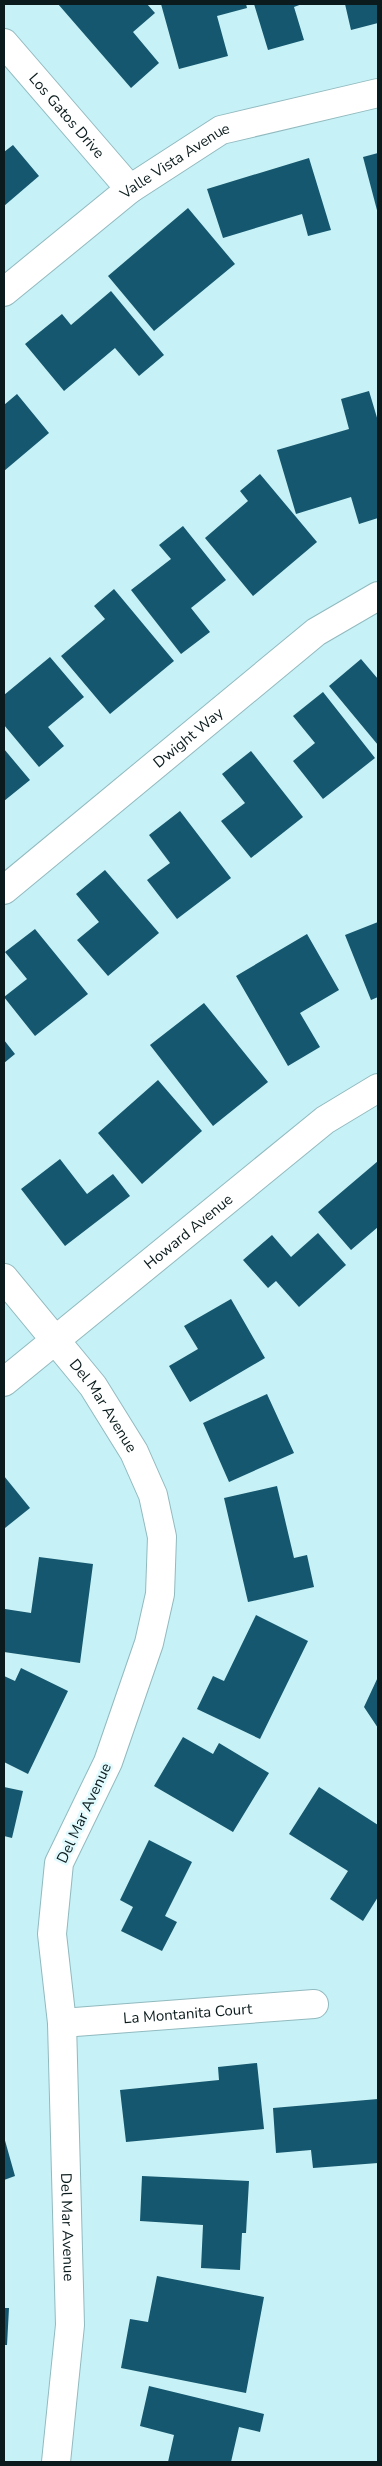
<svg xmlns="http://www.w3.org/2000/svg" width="382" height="2466" font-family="'Nunito Sans',sans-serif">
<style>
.building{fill:#15576e}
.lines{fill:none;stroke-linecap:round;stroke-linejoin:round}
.minor-casing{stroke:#91babf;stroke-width:30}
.minor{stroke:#fff;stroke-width:28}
.labels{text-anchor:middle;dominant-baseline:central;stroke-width:5;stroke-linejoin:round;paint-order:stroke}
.street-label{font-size:15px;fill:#0b1b1d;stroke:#e1fafd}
</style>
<rect width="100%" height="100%" fill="#c6f1f6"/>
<!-- building -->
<path class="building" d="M 58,4 L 147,4 L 155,13 L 133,32 L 159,63 L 131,88 Z
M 161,4 L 246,4 L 247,8 L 217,16 L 228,56 L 179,69 Z
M 254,4 L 302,4 L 294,7 L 304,40 L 268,50 Z
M 345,4 L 378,4 L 378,23 L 351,30 Z
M 13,145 L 39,176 L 4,206 L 4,152 Z
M 378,153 L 378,214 L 363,157 Z
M 309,158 L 331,230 L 308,236 L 302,214 L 223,238 L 207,189 Z
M 188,208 L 235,264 L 154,331 L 108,276 Z
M 111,291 L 164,355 L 139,376 L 115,348 L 64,391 L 25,344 L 62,314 L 71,325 Z
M 369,391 L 378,421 L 378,518 L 359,524 L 351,497 L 296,514 L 277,450 L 349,429 L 341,399 Z
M 17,394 L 49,433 L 4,471 L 4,405 Z
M 260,474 L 317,542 L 253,596 L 205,538 L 248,501 L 240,491 Z
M 183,526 L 226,580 L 191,608 L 210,632 L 181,654 L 131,590 L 171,559 L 159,545 Z
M 114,589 L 174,661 L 110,714 L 61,656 L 105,619 L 94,606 Z
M 50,657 L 84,697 L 48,727 L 64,746 L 39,767 L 4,725 L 4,695 Z
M 361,659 L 378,679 L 378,745 L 329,686 Z
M 323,692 L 375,758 L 323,799 L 293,761 L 315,743 L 293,716 Z
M 4,749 L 30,780 L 4,801 Z
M 251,751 L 303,817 L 251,858 L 221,821 L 245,803 L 222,774 Z
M 180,811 L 231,878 L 177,919 L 147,880 L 170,863 L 149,835 Z
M 105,870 L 159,933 L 108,976 L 77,940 L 99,922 L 76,894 Z
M 378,922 L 378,997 L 371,1000 L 345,935 Z
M 35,929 L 88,994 L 35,1036 L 4,997 L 27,979 L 5,952 Z
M 307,934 L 339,990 L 300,1013 L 320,1047 L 288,1066 L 236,976 Z
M 204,1003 L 268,1082 L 213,1126 L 150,1045 Z
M 4,1040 L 15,1054 L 4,1063 Z
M 158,1080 L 202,1131 L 142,1184 L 98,1133 Z
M 60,1159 L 87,1194 L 113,1174 L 130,1196 L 65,1246 L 21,1189 Z
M 378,1161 L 378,1227 L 351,1250 L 318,1212 Z
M 318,1233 L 346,1265 L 299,1307 L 276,1281 L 268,1288 L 243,1260 L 272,1235 L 291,1257 Z
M 231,1299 L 265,1358 L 190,1402 L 169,1366 L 198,1349 L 184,1326 Z
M 267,1394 L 294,1453 L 229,1482 L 203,1423 Z
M 4,1476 L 30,1508 L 5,1528 L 4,1526 Z
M 277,1486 L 294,1558 L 307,1555 L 314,1587 L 248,1602 L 224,1498 Z
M 39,1557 L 93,1564 L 80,1663 L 4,1652 L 5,1609 L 31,1613 Z
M 256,1615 L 308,1641 L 260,1739 L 197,1709 L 213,1676 L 224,1681 Z
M 21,1668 L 68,1691 L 28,1774 L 4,1762 L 4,1676 L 15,1681 Z
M 378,1677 L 378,1728 L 364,1707 Z
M 183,1737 L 213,1754 L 219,1743 L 269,1773 L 233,1832 L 154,1786 Z
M 4,1787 L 23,1791 L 12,1838 L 4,1836 Z
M 319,1787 L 378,1825 L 378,1897 L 363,1921 L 330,1899 L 348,1871 L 289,1834 Z
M 149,1840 L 192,1862 L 165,1916 L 177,1922 L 162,1951 L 121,1931 L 133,1907 L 120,1900 Z
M 257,2063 L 264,2129 L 126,2142 L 120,2090 L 219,2080 L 218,2067 Z
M 378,2099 L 378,2163 L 313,2168 L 311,2150 L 276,2153 L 273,2108 Z
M 4,2137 L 15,2176 L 4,2180 Z
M 142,2176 L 249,2181 L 246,2233 L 242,2233 L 240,2270 L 201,2268 L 203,2225 L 140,2221 Z
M 157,2276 L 264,2297 L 246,2393 L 121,2368 L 130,2319 L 148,2322 Z
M 4,2308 L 9,2308 L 7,2345 L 4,2345 Z
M 149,2386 L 264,2414 L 260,2432 L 239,2427 L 231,2462 L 168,2462 L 174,2435 L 140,2426 Z"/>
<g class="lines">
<!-- minor casing -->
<g class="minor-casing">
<g id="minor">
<path id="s1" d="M 4,43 L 130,189"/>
<path id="s2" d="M 4,292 L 130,189 L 221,130 L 378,93"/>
<path id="s3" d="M 4,890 L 316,632 L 378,596"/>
<path id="s4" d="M 4,1278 L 93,1386 L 134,1452 L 153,1495 L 162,1537 L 160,1594 L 149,1643 L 108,1762 L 59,1863 L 52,1934 L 62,2023 L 70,2325 L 56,2462"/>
<path id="s5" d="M 4,1382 L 325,1120 L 378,1088"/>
<path id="s6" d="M 62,2023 L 314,2004"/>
</g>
</g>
<!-- minor -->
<use href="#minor" class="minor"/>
</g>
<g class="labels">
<!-- street labels -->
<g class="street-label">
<text stroke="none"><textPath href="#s1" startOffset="96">Los Gatos Drive</textPath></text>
<text stroke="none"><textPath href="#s2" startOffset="216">Valle Vista Avenue</textPath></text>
<text stroke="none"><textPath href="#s3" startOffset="239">Dwight Way</textPath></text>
<text stroke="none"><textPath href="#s5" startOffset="238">Howard Avenue</textPath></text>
<text stroke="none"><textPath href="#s4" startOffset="162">Del Mar Avenue</textPath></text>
<text transform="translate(84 1813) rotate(-65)">Del Mar Avenue</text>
<text stroke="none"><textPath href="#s6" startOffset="126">La Montanita Court</textPath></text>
<text stroke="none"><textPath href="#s4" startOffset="1018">Del Mar Avenue</textPath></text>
</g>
</g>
<!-- border -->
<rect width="382" height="2466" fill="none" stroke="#0b1b1d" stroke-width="10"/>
</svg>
